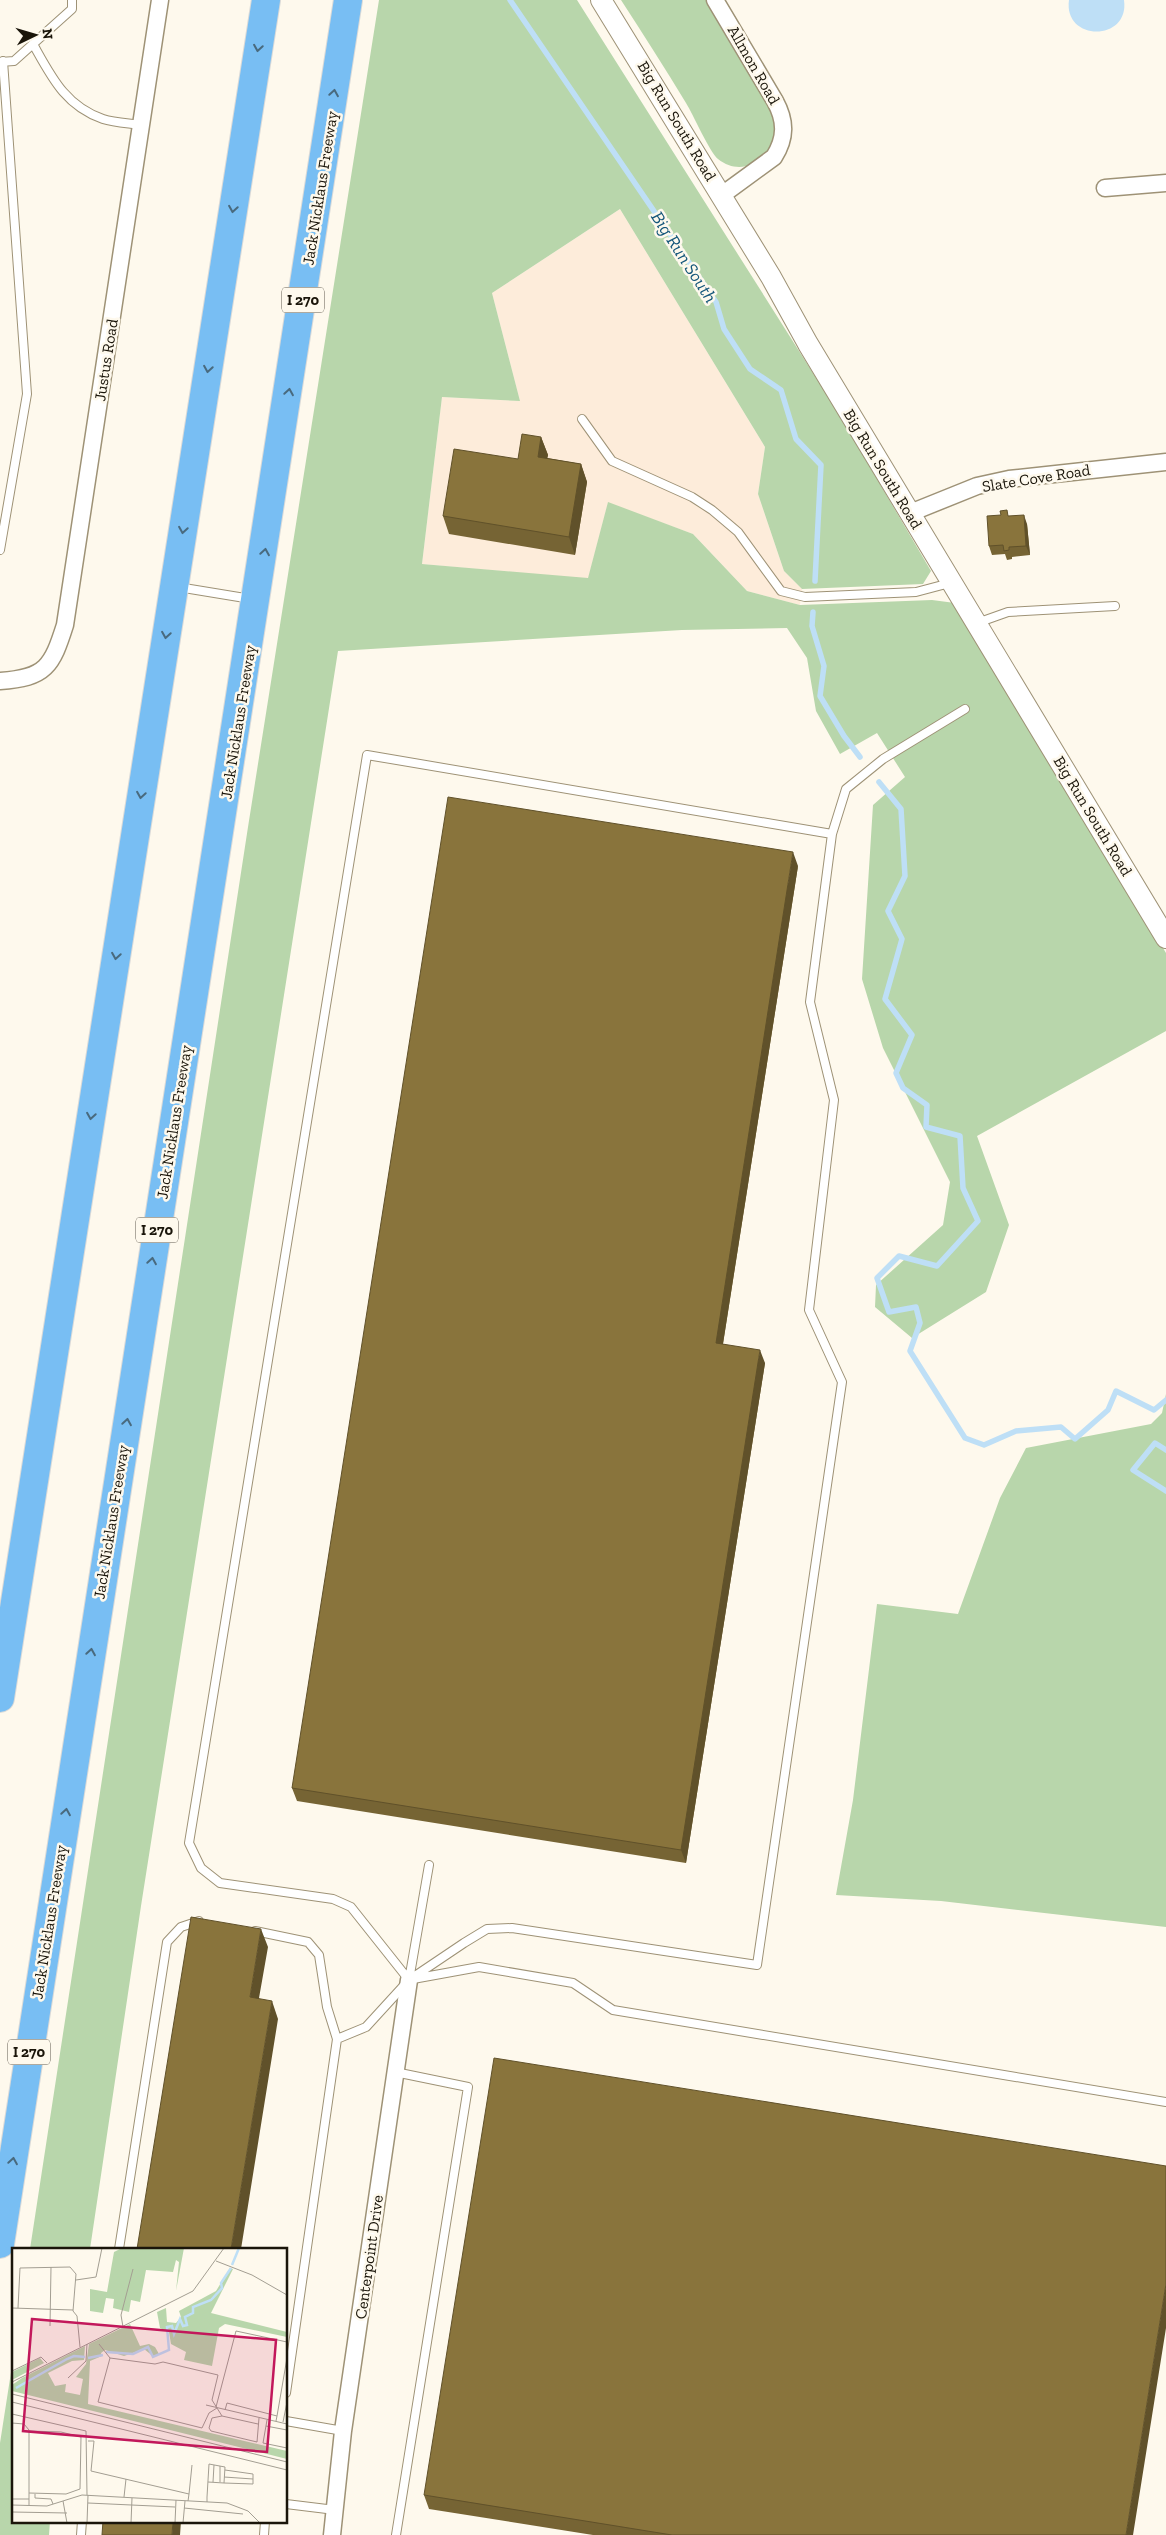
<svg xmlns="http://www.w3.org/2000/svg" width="1166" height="2535" font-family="'Zilla Slab',serif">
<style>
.commercial{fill:#fdecda}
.green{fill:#b8d6ab}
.water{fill:#bedff6}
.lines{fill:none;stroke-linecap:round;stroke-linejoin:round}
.stream{stroke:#bedff6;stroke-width:5.5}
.service-casing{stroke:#9e9276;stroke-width:10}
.minor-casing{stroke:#9e9276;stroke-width:19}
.tertiary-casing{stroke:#9e9276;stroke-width:22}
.motorway-casing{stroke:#dadad8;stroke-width:30}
.service{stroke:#fff;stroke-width:8}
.minor{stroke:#fff;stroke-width:16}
.tertiary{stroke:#fff;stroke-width:20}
.motorway{stroke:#78bef3;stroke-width:28}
.wall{fill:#766434}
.shaded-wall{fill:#60512a}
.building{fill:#89743c;stroke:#60512a}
.oneway{stroke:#496a7e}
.labels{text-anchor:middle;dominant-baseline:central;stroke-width:5;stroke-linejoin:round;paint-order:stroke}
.shield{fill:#fef9ed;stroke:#5e594e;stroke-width:1}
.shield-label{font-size:15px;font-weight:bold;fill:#1a150a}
.street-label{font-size:16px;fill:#1a150a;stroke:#fef9ed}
.water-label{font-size:18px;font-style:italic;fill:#14567a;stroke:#fef9ed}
.inset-river{fill:none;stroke:#bedff6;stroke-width:2.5}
.inset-road{fill:none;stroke:#a39e92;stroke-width:1}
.view{fill:#c2185b;fill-opacity:0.15;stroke:#c2185b;stroke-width:2.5}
.inset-edge{fill:none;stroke:#1a150a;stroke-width:2.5}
</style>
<rect width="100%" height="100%" fill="#fef9ed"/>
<!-- commercial -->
<path class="commercial" d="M 620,209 L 765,447 L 758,494 L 784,571 L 802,589 L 800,605 L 747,591 L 693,534 L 608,503 L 588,579 L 422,564 L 442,397 L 520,401 L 492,293 Z"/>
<!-- green -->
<path class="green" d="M 379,0 L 577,0 L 837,411 L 931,571 L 923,584 L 802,589 L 784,571 L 758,494 L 765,447 L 620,209 L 492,293 L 520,401 L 442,397 L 422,564 L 588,578 L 608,502 L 693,534 L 747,591 L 800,605 L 932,600 L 955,603 L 1166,953 L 1166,1031 L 977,1136 L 1009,1225 L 986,1292 L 912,1338 L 875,1307 L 876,1285 L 943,1225 L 950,1182 L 883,1048 L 862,979 L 873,805 L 905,777 L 877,733 L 840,754 L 816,711 L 807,658 L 787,628 L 682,630 L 338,651 L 141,1906 L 90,2249 L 30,2249 L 248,827 Z
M 621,0 L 706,0 C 729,36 759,74 773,115 C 784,148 748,183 718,159 C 710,153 693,114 686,103 C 665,68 643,34 621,0 Z
M 1166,1394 L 1166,1927 L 941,1901 L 836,1895 L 853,1800 L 877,1604 L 958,1614 L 1000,1498 L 1026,1448 L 1151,1424 L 1162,1413 Z
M 14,2353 L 14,2521 L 50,2521 L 49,2535 L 0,2535 L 0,2443 Z"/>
<!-- water -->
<path class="water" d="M 1069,0 L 1124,0 C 1130,42 1063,42 1069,0 Z"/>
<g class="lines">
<!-- stream -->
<path class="stream" d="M 510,0 L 716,302 L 724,329 L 750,369 L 781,390 L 796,439 L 821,465 L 815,581
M 813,612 L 812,626 L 824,666 L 820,696 L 844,736 L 860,757
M 879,782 L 901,809 L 905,876 L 888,911 L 902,939 L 885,999 L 912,1035 L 896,1073 L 903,1088 L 927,1105 L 926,1127 L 960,1136 L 963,1188 L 978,1221 L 937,1266 L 899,1256 L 877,1278 L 889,1312 L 916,1307 L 920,1323 L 910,1351 L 965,1438 L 984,1445 L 1016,1431 L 1061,1427 L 1075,1439 L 1108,1410 L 1116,1391 L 1154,1410 L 1166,1400
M 1166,1450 L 1155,1443 L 1133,1470 L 1166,1491"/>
<!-- service casing -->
<g class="service-casing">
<path id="service" d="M 33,44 C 51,76 65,106 103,119 C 115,123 129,123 142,125
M 0,62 L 14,61 L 72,9 L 72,0
M 582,419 L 612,461 L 692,497 L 712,510 L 738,532 L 781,591 L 805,597 L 916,592 L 950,583
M 0,550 L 27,394 L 3,61
M 178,587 L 251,599
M 977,623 L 1008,612 L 1115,606
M 255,1931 L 308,1942 L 319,1955 L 327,2007 L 337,2039 L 286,2393
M 413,1979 L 479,1967 L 573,1983 L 613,2010 L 1166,2102
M 409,1980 L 351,1907 L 333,1899 L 220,1883 L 201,1868 L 189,1843 L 367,755 L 832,834 L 846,789 L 883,759 L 965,709
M 409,1980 L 429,1865
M 337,2039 L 366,2027 L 409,1980 L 464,1943 L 487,1929 L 512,1928 L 757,1965 L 842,1382 L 809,1310 L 834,1100 L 810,1002 L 832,834
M 395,2072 L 468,2087 L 396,2535
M 119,2249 L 167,1942 L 181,1927 L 199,1921
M 286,2421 L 343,2431
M 286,2504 L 335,2510
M 81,2535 L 82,2521
M 264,2535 L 265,2521"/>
</g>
<!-- minor casing -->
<g class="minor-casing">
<path id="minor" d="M 715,0 L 775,101 C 786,121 786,138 774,157 L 722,195
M 1105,188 L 1166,183
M 910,513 L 977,486 L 1009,479 L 1166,462
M 0,681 C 46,678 52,666 65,625 L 160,0
M 332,2535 L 343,2431 L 409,1980"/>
</g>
<!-- tertiary casing -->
<g class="tertiary-casing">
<path id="tertiary" d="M 601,0 L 771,277 L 808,344 L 1166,938"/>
</g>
<!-- motorway casing -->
<g class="motorway-casing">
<path id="motorway" d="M 0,1698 L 266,0
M 0,2244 C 114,1496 235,749 348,0"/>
</g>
<!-- service -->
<use href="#service" class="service"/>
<!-- minor -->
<use href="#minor" class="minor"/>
<!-- tertiary -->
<use href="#tertiary" class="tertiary"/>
<!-- motorway -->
<use href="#motorway" class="motorway"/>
</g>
<!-- wall -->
<path class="wall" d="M 541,437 L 548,455 L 547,458 L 581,464 L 587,482 L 575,555 L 449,534 L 443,516 L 518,459 Z
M 1001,515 L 1009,516 L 1027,524 L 1030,555 L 1012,557 L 1012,559 L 1007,560 L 1005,554 L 992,555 L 989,546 Z
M 798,866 L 723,1344 L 765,1363 L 686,1863 L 297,1801 L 292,1788 Z
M 424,2495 L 1133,2535 L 593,2535 L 429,2509 Z"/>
<!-- shaded-wall -->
<path class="shaded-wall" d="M 541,437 L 548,455 L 544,475 L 538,457 Z
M 581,464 L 587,482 L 575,555 L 569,537 Z
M 1024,515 L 1027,524 L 1030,555 L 1026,546 Z
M 793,852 L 798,866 L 721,1356 L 716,1343 Z
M 760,1350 L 765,1363 L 686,1863 L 681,1850 Z
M 261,1929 L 268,1947 L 256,2015 L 250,1997 Z
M 272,2001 L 278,2019 L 241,2249 L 231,2249 Z
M 1166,2284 L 1166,2328 L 1133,2535 L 1126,2535 Z
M 173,2521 L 181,2521 L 180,2535 L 172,2535 Z"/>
<!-- building -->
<path class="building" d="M 522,434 L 541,437 L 538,457 L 581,464 L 569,537 L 443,516 L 454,449 L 518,459 Z
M 1007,510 L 1008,516 L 1024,515 L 1026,546 L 1009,547 L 1009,550 L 1004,551 L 1003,545 L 989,546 L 987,516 L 1001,515 L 1000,511 Z
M 448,797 L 793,852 L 716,1343 L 760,1350 L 681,1850 L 292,1788 Z
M 191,1917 L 261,1929 L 250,1997 L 272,2001 L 231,2249 L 137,2249 Z
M 494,2058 L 1166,2166 L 1166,2284 L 1126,2535 L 672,2535 L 424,2495 Z
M 103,2521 L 173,2521 L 172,2535 L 102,2535 Z"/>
<!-- one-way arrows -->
<defs><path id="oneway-chevron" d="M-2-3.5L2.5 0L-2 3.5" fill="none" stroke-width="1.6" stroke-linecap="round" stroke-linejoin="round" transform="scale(1.25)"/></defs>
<g class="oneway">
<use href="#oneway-chevron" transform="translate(258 48) rotate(99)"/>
<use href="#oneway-chevron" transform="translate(334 93) rotate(-81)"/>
<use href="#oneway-chevron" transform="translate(233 209) rotate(99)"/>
<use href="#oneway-chevron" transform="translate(208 369) rotate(99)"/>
<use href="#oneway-chevron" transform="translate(289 392) rotate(-81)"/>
<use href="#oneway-chevron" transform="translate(183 530) rotate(99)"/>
<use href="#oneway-chevron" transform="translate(265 552) rotate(-81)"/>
<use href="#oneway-chevron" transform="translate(166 635) rotate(99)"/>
<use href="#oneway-chevron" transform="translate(141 795) rotate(99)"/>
<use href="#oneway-chevron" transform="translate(116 956) rotate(99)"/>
<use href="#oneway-chevron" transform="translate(91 1116) rotate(99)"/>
<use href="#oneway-chevron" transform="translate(152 1261) rotate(-81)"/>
<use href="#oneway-chevron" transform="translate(127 1422) rotate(-81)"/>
<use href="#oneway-chevron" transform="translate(91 1652) rotate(-81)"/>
<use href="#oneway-chevron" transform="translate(66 1812) rotate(-81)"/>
<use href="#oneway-chevron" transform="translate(13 2161) rotate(-81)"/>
</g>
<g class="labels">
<!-- shield labels -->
<g class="shield">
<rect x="282" y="287.5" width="42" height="25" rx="4"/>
<rect x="136" y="1217.5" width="42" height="25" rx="4"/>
<rect x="8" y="2039.5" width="42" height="25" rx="4"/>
</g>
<g class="shield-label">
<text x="303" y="300">I 270</text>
<text x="157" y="1230">I 270</text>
<text x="29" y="2052">I 270</text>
</g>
<!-- street labels -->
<g class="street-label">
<text transform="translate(754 65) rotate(60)">Allmon Road</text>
<text transform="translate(677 121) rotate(59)">Big Run South Road</text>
<text transform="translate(320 188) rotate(-81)">Jack Nicklaus Freeway</text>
<text transform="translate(106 360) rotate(-81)">Justus Road</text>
<text transform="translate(883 469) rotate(59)">Big Run South Road</text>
<text transform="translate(1036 478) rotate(-9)">Slate Cove Road</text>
<text transform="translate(238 722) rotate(-81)">Jack Nicklaus Freeway</text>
<text transform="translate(1093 816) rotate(59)">Big Run South Road</text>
<text transform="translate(174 1122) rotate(-81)">Jack Nicklaus Freeway</text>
<text transform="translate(111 1522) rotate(-81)">Jack Nicklaus Freeway</text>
<text transform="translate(49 1922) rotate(-81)">Jack Nicklaus Freeway</text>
<text transform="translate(369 2257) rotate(-82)">Centerpoint Drive</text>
</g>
<!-- water labels -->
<g class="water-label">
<text transform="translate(684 257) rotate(57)">Big Run South</text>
</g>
</g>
<!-- overview -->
<g transform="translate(12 2248)">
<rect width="275" height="275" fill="#fef9ed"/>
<path d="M 110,0 L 172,0 L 164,43 L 167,14 L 164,12 L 161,24 L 134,22 L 128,54 L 119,52 L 117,64 L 101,60 L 102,51 L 94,50 L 91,65 L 78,63 L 78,41 L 95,44 L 102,4 ZM 218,20 L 221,21 L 199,65 L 275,84 L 275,89 L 213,76 L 207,80 L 200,118 L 172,112 L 174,104 L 159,96 L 157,84 L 148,80 L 145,64 L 154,60 L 155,74 L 164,75 L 169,69 L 167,63 L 204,43 ZM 118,76 L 128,98 L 137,96 L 143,99 L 147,106 L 142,109 L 132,101 L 112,108 L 93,102 L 89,105 L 90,108 L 78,113 L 76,156 L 275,203 L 275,211 L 0,143 L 0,137 L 10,130 L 73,98 L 72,112 L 60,113 L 36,125 L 43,138 L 54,136 L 53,144 L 68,147 L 71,131 L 64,129 L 74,116 L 77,96 ZM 28,110 L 32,115 L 0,132 L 0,124 Z" fill="#b8d6ab"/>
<path class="inset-river" d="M 220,17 L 227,0M 94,104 L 121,106 L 136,99 L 141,109 L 157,102 L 155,79 L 160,78 L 162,86 L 168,71 L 171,78 L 175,77 L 173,69 L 181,65 L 181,59 L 199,52 L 210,40 L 209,35 L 219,20M 76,110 L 91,107M 4,140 L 55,111 L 62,108 L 73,109"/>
<path class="inset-road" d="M 204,13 L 240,27 L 275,47M 64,32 L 84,29 L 90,0M 0,60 L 61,62M 6,60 L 8,20 L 58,19 L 64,26 L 61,63M 61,63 L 65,68 L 68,99M 38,78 L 39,19M 111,79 L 109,67 L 121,21M 87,96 L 98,110 L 86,154 L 190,180 L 197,165 L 205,160M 98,110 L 143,116 L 151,114 L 206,127 L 200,152 L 210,168M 0,123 L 29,109 L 35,115M 56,130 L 74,113 L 75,96M 0,134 L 181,43 L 212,0M 0,146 L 275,214M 0,154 L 275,222M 194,157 L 275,176M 204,159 L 224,83 L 275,94M 213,162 L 215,155 L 265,168 L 264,173M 0,166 L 74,183 L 75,247M 265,168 L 275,110M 255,172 L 251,195 L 275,200M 271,174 L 275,154M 0,175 L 12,176 L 17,182 L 17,258M 246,176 L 210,168 L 200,170 L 197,180 L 199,183 L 245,194 L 247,170M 254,178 L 275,182M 17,183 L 49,184 L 69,189 L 68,241 L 54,246 L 17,245M 76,193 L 82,193 L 79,223 L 177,246 L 176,253M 212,229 L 241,231M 201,234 L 202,217M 208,234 L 208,218M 212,235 L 241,236 L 241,226 L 213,222M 23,246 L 23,250 L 39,251 L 41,256M 177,246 L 180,217M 112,249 L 114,231M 0,251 L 17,251M 51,253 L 55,275M 195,254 L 195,249 L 197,216 L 213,219 L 212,235 L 196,234M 76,255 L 163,259M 0,257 L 35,258 L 70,247 L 215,255 L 236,263 L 248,275M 172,260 L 231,266M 0,264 L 55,265M 75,275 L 76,247M 119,275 L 120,250M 163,275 L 164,252M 171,275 L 173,253"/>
<path class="view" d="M 20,71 L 264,92 L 255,204 L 11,183 Z"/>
<rect width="275" height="275" class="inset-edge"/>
</g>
<!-- north arrow -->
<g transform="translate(35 35) rotate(85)" stroke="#fef9ed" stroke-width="4" paint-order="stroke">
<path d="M0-4L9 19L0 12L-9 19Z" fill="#1a150a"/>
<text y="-8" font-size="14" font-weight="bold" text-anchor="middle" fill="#1a150a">N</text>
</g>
</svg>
